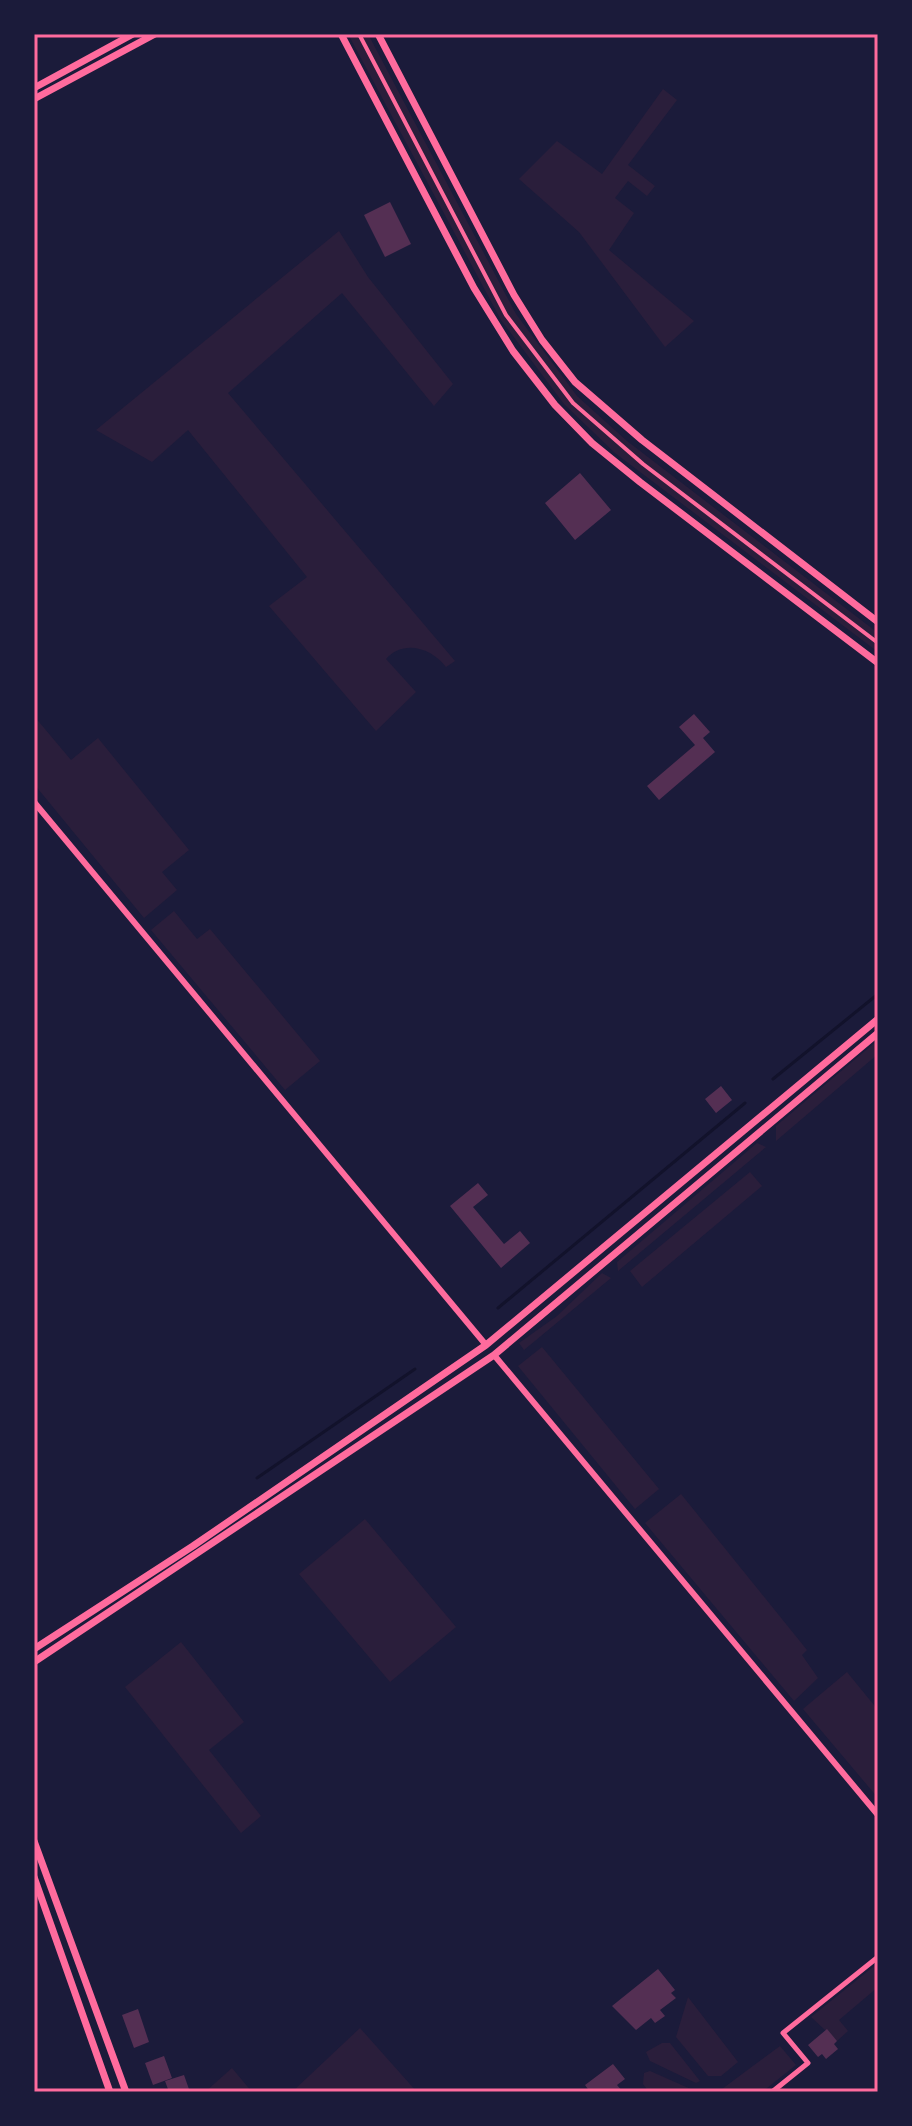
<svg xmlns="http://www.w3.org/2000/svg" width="912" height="2126" font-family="'Roboto Condensed',sans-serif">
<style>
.green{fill:#2a1e3b}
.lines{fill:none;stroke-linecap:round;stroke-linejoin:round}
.stream{stroke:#12122b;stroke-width:3}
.building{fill:#542f53}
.pedestrian{stroke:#ff6b9d;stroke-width:4}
.minor{stroke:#ff6b9d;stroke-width:5}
.tertiary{stroke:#ff6b9d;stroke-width:6}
.secondary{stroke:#ff6b9d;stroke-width:7}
.neatline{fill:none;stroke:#ff6b9d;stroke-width:3}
</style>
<rect width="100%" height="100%" fill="#1b1b3a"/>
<!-- green -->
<path class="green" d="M 348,34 L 368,34 L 516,314 L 577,396 L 627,441 L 878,633 L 878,652 L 615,453 L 564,404 L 501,320 Z
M 663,89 L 677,100 L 628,165 L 655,186 L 647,196 L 628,181 L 615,198 L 634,213 L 609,250 L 694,321 L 665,347 L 579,232 L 519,179 L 557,141 L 602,174 Z
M 339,231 L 368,277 L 453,384 L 434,406 L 342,293 L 228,393 L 455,661 L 446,667 C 432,648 403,639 386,659 L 416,692 L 376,731 L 269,606 L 307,577 L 188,430 L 152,462 L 96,430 Z
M 34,716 L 71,760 L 98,738 L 189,850 L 162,872 L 177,890 L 144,918 L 34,784 Z
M 174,911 L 197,939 L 210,929 L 320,1061 L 285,1090 L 151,930 Z
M 878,1040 L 878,1054 L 776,1141 L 776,1126 Z
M 757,1143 L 766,1147 L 618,1271 L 617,1262 Z
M 750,1172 L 762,1186 L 642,1287 L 630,1271 Z
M 602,1273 L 611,1278 L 524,1350 L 519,1343 L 557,1316 Z
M 542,1347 L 659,1489 L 635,1509 L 518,1366 Z
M 681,1494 L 807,1650 L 802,1655 L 818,1678 L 794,1701 L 645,1523 Z
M 365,1519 L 456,1627 L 390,1682 L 299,1574 Z
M 181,1642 L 244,1722 L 209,1750 L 261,1816 L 241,1833 L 125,1687 Z
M 847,1672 L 878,1710 L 878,1798 L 803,1709 Z
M 878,1963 L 878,1987 L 839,2020 L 848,2031 L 837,2041 L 811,2017 Z
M 688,1997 L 738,2062 L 721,2076 L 708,2076 L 676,2037 Z
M 360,2028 L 417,2092 L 292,2092 Z
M 662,2043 L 670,2043 L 700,2081 L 696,2083 L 650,2061 L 646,2052 Z
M 780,2046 L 796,2065 L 762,2092 L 718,2092 Z
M 232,2068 L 252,2092 L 205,2092 Z
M 650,2071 L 693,2090 L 692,2092 L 649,2092 L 643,2084 L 644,2073 Z"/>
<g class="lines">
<!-- stream -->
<path class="stream" d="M 773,1079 L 878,994
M 498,1308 L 745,1103
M 257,1478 L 415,1369"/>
</g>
<!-- building -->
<path class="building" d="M 390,202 L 411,244 L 385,257 L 364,215 Z
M 580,473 L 611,510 L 575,540 L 545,503 Z
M 694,714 L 710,732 L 703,738 L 715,752 L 659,800 L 647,786 L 695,745 L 679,727 Z
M 721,1086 L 732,1100 L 716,1113 L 705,1099 Z
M 478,1183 L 488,1195 L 473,1207 L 504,1244 L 520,1231 L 530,1243 L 501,1268 L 450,1206 Z
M 658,1969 L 675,1990 L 671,1993 L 676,1998 L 660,2010 L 665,2016 L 655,2023 L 651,2018 L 636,2030 L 612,2006 Z
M 138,2009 L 149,2042 L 134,2048 L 122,2015 Z
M 827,2029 L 837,2041 L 834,2044 L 838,2049 L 826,2059 L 822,2054 L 818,2057 L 808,2045 Z
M 164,2056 L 172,2078 L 153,2085 L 145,2063 Z
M 613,2064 L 625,2079 L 617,2085 L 623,2092 L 590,2092 L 585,2085 Z
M 184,2075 L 190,2092 L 169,2092 L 165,2081 Z"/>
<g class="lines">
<!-- pedestrian -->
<path class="pedestrian" d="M 359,34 L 506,315 L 573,403 L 643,464 L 878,643"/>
<!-- minor -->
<path class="minor" d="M 772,2092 L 808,2063 L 783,2033 L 878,1957"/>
<!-- tertiary -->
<path class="tertiary" d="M 34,802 L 486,1345
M 494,1355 L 878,1815"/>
<!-- secondary -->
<path class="secondary" d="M 341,34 L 474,288 L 513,351 L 555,405 L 592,443 L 640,482 L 878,663
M 378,34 L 514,295 L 542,340 L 575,382 L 642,440 L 878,622
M 34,88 L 133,34
M 34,99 L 155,34
M 34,1649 L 193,1546 L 486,1345 L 878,1019
M 34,1662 L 494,1355 L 878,1033
M 34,1841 L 126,2092
M 34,1877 L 110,2092"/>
</g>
<!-- border -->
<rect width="912" height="2126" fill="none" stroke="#1b1b3a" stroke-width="72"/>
<rect x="36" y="36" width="840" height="2054" class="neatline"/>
</svg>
